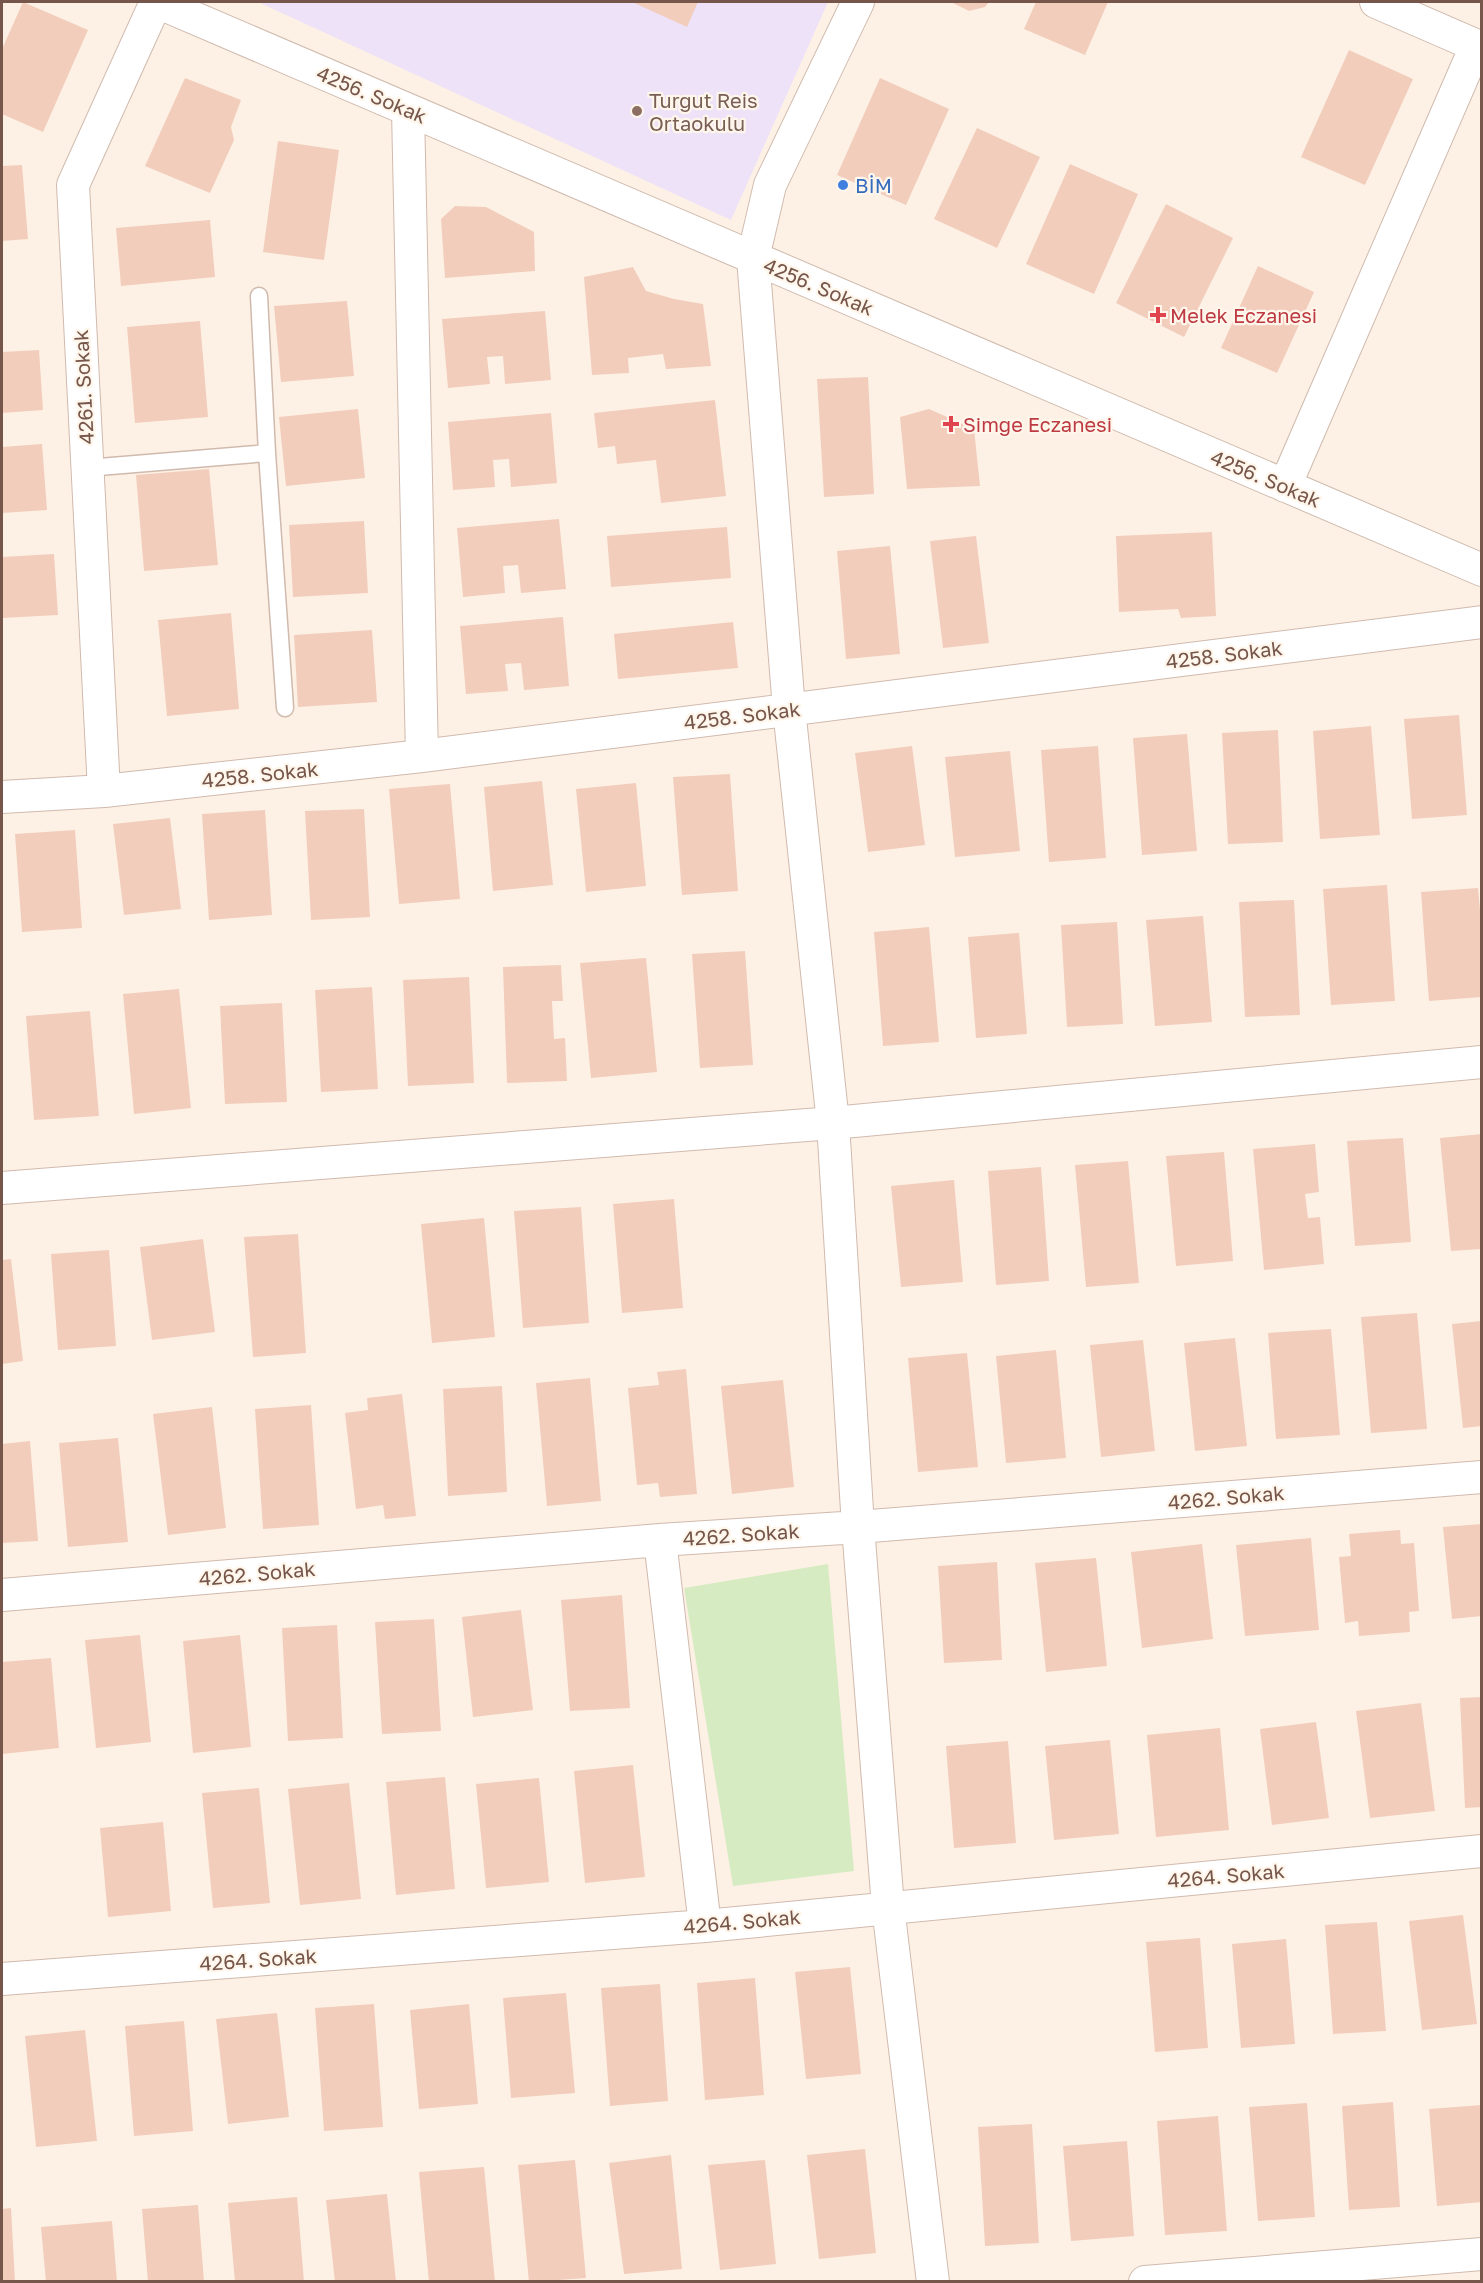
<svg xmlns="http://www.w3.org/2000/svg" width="1483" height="2283" font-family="'Golos Text',sans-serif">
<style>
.education{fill:#eee2f9}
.green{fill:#d7ebc3}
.building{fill:#f2cdbc}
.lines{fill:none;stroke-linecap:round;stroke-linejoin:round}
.service-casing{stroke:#d0baae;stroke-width:19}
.minor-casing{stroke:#d0baae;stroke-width:34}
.service{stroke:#fff;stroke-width:16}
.minor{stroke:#fff;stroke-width:32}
.education-dot{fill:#8d6e63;stroke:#fff6eb;stroke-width:2}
.shop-dot{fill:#3f7fe0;stroke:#fff6eb;stroke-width:2}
.health-dot{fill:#e0444e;stroke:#fff6eb;stroke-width:2}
.labels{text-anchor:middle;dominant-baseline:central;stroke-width:4.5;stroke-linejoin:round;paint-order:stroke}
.street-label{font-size:20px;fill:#76554a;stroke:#fff6eb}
.education-label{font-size:20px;fill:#785e54;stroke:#fff6eb;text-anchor:start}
.shop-label{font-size:20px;fill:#366cbe;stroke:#fff6eb;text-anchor:start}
.health-label{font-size:20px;fill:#be3a42;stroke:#fff6eb;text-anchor:start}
</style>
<rect width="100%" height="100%" fill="#fdf1e5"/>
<!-- education -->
<path class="education" d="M 258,2 L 828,2 L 731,220 Z"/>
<!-- green -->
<path class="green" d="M 828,1564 L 854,1871 L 733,1886 L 684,1588 Z"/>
<!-- building -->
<path class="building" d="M 23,2 L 88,30 L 43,132 L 2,114 L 2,49 Z
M 632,2 L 698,2 L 687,27 Z
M 951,2 L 989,2 L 985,7 L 969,11 Z
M 1036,2 L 1108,2 L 1085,55 L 1024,29 Z
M 1349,50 L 1413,79 L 1365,185 L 1301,157 Z
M 185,78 L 241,100 L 231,127 L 234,140 L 210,193 L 145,166 Z
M 880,78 L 949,109 L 906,205 L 837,175 Z
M 977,128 L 1040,157 L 997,248 L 934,219 Z
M 278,141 L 339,150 L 324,260 L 263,252 Z
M 1070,164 L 1138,194 L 1094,294 L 1026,264 Z
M 22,165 L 28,239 L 2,241 L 2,166 Z
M 1166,204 L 1233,238 L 1184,337 L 1116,303 Z
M 455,206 L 486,207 L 534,232 L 535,271 L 445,278 L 441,219 Z
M 210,220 L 215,277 L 121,286 L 116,228 Z
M 1258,266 L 1314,292 L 1277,373 L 1221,348 Z
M 633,267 L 646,291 L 674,299 L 703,304 L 711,366 L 666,369 L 663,354 L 628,358 L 629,373 L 592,375 L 584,277 Z
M 347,301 L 354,376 L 281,382 L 274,306 Z
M 545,311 L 551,380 L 505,384 L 503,356 L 487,357 L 490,384 L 448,388 L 442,319 Z
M 200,321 L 208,417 L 135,423 L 127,327 Z
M 39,350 L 43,410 L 2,413 L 2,352 Z
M 868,377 L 874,494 L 824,497 L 817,379 Z
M 715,400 L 726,496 L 661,503 L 656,460 L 617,464 L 615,446 L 598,448 L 594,413 Z
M 358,409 L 365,478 L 286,486 L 279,417 Z
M 929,409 L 974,429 L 980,486 L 907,489 L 900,417 Z
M 551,413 L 557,483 L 511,487 L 509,459 L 493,460 L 495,487 L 453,490 L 448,422 Z
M 42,444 L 47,510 L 2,513 L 2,447 Z
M 209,469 L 218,565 L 144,571 L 136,475 Z
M 559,519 L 566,589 L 521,593 L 518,565 L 503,566 L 505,593 L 463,597 L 457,528 Z
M 364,521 L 368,593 L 293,597 L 289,525 Z
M 727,527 L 731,578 L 611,587 L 607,536 Z
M 1212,532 L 1216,616 L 1181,618 L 1178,609 L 1119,612 L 1116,536 Z
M 976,536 L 989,643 L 943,648 L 930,541 Z
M 890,546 L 900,654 L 846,659 L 837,551 Z
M 54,554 L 58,615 L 2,618 L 2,557 Z
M 231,613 L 239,709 L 167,716 L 158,620 Z
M 563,617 L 569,686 L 524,690 L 521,663 L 505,664 L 508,691 L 466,694 L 460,626 Z
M 733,622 L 738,668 L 618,679 L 614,634 Z
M 372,630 L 377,702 L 298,707 L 294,635 Z
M 1459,715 L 1467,815 L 1412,819 L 1404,719 Z
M 1371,726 L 1380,835 L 1320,839 L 1313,731 Z
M 1278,730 L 1283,842 L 1228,844 L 1222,733 Z
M 1187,734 L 1197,851 L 1142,855 L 1133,738 Z
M 912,746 L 925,845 L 868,852 L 855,753 Z
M 1098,746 L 1106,858 L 1049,862 L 1041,750 Z
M 1010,751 L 1020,851 L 955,857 L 945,757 Z
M 730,774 L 738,891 L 682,895 L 673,777 Z
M 542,781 L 553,885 L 493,891 L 484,787 Z
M 636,783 L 646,886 L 586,892 L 576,789 Z
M 450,784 L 460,899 L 399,904 L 389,789 Z
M 364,809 L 370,917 L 311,920 L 305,811 Z
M 265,810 L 272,915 L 209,920 L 202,814 Z
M 170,818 L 181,909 L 124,915 L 113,824 Z
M 75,830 L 82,928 L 22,932 L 15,834 Z
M 1387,885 L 1395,1001 L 1331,1005 L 1323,889 Z
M 1478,888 L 1482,933 L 1482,997 L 1429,1001 L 1421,892 Z
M 1294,900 L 1300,1015 L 1245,1017 L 1239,902 Z
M 1203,916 L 1212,1022 L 1155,1026 L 1146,920 Z
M 1117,922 L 1123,1024 L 1067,1027 L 1061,925 Z
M 929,927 L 939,1042 L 883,1046 L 874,932 Z
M 1019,933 L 1027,1034 L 976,1038 L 968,937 Z
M 745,951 L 753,1065 L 700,1068 L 692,954 Z
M 646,958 L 657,1072 L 591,1078 L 580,963 Z
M 561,965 L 563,1001 L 552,1001 L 554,1039 L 565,1038 L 567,1081 L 507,1083 L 503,967 Z
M 469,977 L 474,1083 L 408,1086 L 403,980 Z
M 372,987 L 378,1089 L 321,1092 L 315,990 Z
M 179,989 L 191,1108 L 134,1114 L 123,994 Z
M 282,1003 L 287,1102 L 225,1104 L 220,1006 Z
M 90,1011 L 99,1116 L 34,1120 L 26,1016 Z
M 1482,1134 L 1482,1249 L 1451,1251 L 1440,1138 Z
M 1403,1138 L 1411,1242 L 1355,1246 L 1347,1141 Z
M 1315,1144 L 1319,1192 L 1305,1194 L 1308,1218 L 1320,1217 L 1324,1264 L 1264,1270 L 1253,1149 Z
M 1224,1152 L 1233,1261 L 1176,1266 L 1166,1156 Z
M 1128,1161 L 1139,1283 L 1086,1287 L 1075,1165 Z
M 1041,1167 L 1049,1281 L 996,1285 L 988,1171 Z
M 954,1180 L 963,1282 L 901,1287 L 891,1186 Z
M 674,1199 L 683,1308 L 622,1313 L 613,1204 Z
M 581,1207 L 589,1323 L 523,1328 L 514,1211 Z
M 484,1218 L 495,1337 L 432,1343 L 421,1224 Z
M 298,1234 L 306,1353 L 253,1357 L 244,1237 Z
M 203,1239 L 215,1332 L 152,1340 L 140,1247 Z
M 109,1250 L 116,1346 L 58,1350 L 51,1254 Z
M 11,1259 L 23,1361 L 2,1364 L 2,1260 Z
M 1417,1313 L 1427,1429 L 1371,1433 L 1361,1317 Z
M 1482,1321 L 1482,1426 L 1463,1428 L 1452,1324 Z
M 1331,1329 L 1340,1435 L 1276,1439 L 1268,1333 Z
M 1235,1338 L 1247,1446 L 1195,1451 L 1184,1343 Z
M 1143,1340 L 1155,1451 L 1101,1457 L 1090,1345 Z
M 1056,1350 L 1066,1458 L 1006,1463 L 996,1356 Z
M 967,1353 L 978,1467 L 918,1472 L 908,1358 Z
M 686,1369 L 697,1494 L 660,1497 L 658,1483 L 637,1485 L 628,1388 L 659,1385 L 657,1372 Z
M 590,1378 L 601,1501 L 547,1506 L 536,1383 Z
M 783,1380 L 794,1487 L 732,1494 L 721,1386 Z
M 502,1386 L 507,1492 L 448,1496 L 443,1389 Z
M 402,1394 L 416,1516 L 385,1519 L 383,1505 L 356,1509 L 345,1413 L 368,1410 L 367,1398 Z
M 311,1405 L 319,1525 L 263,1529 L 255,1409 Z
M 212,1407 L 226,1528 L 168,1535 L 153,1414 Z
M 118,1438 L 128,1542 L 68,1547 L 59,1443 Z
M 30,1441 L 38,1541 L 2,1543 L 2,1444 Z
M 1482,1524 L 1482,1616 L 1452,1619 L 1443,1527 Z
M 1400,1530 L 1401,1544 L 1414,1543 L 1419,1611 L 1409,1612 L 1410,1632 L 1359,1636 L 1358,1621 L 1345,1623 L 1339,1557 L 1351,1556 L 1349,1534 Z
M 1311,1538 L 1319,1630 L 1245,1636 L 1236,1545 Z
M 1202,1544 L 1213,1639 L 1142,1648 L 1131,1552 Z
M 1096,1558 L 1107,1666 L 1046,1672 L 1035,1563 Z
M 997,1562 L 1002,1660 L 944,1663 L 938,1566 Z
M 622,1595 L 630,1708 L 570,1711 L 561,1600 Z
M 521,1610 L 533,1710 L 473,1717 L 462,1617 Z
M 434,1619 L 441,1731 L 382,1734 L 375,1622 Z
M 337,1625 L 343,1738 L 288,1741 L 282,1628 Z
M 140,1635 L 151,1742 L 96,1748 L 85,1640 Z
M 240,1635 L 251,1747 L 193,1753 L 183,1641 Z
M 51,1658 L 59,1748 L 2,1754 L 2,1662 Z
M 1482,1697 L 1482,1807 L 1465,1808 L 1460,1698 Z
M 1421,1703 L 1435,1811 L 1370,1818 L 1356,1711 Z
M 1316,1722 L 1329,1818 L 1272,1825 L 1260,1729 Z
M 1220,1728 L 1229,1830 L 1156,1837 L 1147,1735 Z
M 1110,1740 L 1119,1834 L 1054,1840 L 1045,1746 Z
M 1008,1741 L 1016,1843 L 954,1848 L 946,1746 Z
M 633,1765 L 645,1877 L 585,1883 L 574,1771 Z
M 445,1777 L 455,1889 L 396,1895 L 386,1782 Z
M 539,1778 L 549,1882 L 486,1888 L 476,1784 Z
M 349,1783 L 361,1899 L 300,1905 L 288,1789 Z
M 259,1788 L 270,1903 L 213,1908 L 202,1793 Z
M 163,1822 L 171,1911 L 108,1917 L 100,1828 Z
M 1463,1915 L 1477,2024 L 1422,2030 L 1409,1921 Z
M 1377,1922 L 1386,2031 L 1333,2034 L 1325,1925 Z
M 1200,1938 L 1208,2048 L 1155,2052 L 1146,1942 Z
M 1286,1939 L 1295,2044 L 1241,2048 L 1232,1944 Z
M 850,1967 L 861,2074 L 806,2079 L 795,1972 Z
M 755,1978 L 764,2095 L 705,2100 L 697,1983 Z
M 660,1984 L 668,2101 L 610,2106 L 601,1988 Z
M 566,1993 L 575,2093 L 511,2098 L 503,1998 Z
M 374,2004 L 383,2127 L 324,2131 L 315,2008 Z
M 469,2004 L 478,2104 L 419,2109 L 410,2010 Z
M 277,2013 L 289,2117 L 228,2124 L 216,2019 Z
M 184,2021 L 193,2131 L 134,2136 L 125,2026 Z
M 85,2030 L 97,2141 L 36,2147 L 25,2036 Z
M 1393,2102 L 1400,2207 L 1349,2210 L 1342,2106 Z
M 1307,2103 L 1315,2217 L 1258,2221 L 1249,2107 Z
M 1482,2105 L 1482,2202 L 1437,2206 L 1429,2109 Z
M 1218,2116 L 1227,2231 L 1165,2235 L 1157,2121 Z
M 1032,2124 L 1039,2243 L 985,2246 L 978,2127 Z
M 1127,2141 L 1134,2236 L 1071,2241 L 1063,2146 Z
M 865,2149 L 876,2253 L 819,2259 L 807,2155 Z
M 671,2155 L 682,2269 L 624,2274 L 609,2163 Z
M 575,2160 L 586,2278 L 529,2282 L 518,2165 Z
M 765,2160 L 776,2264 L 720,2270 L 708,2165 Z
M 484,2167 L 495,2282 L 429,2282 L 419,2172 Z
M 387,2194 L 396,2282 L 335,2282 L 326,2200 Z
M 297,2197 L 304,2282 L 235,2282 L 228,2203 Z
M 198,2205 L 204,2282 L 148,2282 L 142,2209 Z
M 11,2208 L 15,2282 L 2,2282 L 2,2209 Z
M 112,2221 L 117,2282 L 46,2282 L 41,2227 Z"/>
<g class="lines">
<!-- service casing -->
<g class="service-casing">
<path id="service" d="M 259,296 L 267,453 L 285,708
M 87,468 L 267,453"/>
</g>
<!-- minor casing -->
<g class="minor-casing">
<path id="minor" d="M 157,2 L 1482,570
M 858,2 L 770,185 L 753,258 L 789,709 L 833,1123 L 858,1527 L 888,1907 L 933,2282
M 1376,2 L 1482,48
M 408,110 L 422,756
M 1285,486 L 1476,46
M 104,791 L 73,185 L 156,2
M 2,797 L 104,791 L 422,756 L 1482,622
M 2,1188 L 833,1123 L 1482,1062
M 660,1540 L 705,1926
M 2,1595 L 660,1540 L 858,1527 L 1482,1477
M 2,1979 L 705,1926 L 1482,1851
M 1145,2282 L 1482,2254"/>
</g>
<!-- service -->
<use href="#service" class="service"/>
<!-- minor -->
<use href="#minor" class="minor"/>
</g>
<!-- markers -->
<circle class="education-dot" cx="637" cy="111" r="6"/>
<circle class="shop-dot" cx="843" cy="185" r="6"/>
<g class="health-dot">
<path d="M1155 306h6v6h6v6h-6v6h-6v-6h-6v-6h6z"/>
<path d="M948 415h6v6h6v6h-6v6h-6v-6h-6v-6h6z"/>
</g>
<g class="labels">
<!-- street labels -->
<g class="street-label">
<text transform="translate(372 94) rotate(23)">4256. Sokak</text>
<text transform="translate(819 286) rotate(23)">4256. Sokak</text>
<text transform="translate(83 387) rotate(-93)">4261. Sokak</text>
<text transform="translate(1266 478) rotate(23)">4256. Sokak</text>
<text transform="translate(1224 654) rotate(-7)">4258. Sokak</text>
<text transform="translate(742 715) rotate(-7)">4258. Sokak</text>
<text transform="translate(260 774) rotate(-6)">4258. Sokak</text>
<text transform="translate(1226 1497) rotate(-5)">4262. Sokak</text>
<text transform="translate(741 1534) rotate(-4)">4262. Sokak</text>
<text transform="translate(257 1573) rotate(-5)">4262. Sokak</text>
<text transform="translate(1226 1875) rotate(-5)">4264. Sokak</text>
<text transform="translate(742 1921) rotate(-5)">4264. Sokak</text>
<text transform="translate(258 1959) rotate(-4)">4264. Sokak</text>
</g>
<!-- education labels -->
<g class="education-label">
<text x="649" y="100">Turgut Reis<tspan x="649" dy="23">Ortaokulu</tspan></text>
</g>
<!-- shop labels -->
<g class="shop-label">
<text x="855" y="185">BİM</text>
</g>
<!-- health labels -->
<g class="health-label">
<text x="1170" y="315">Melek Eczanesi</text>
<text x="963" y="424">Simge Eczanesi</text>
</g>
</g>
<!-- border -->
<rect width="1483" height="2283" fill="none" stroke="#76554a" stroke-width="6"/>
</svg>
